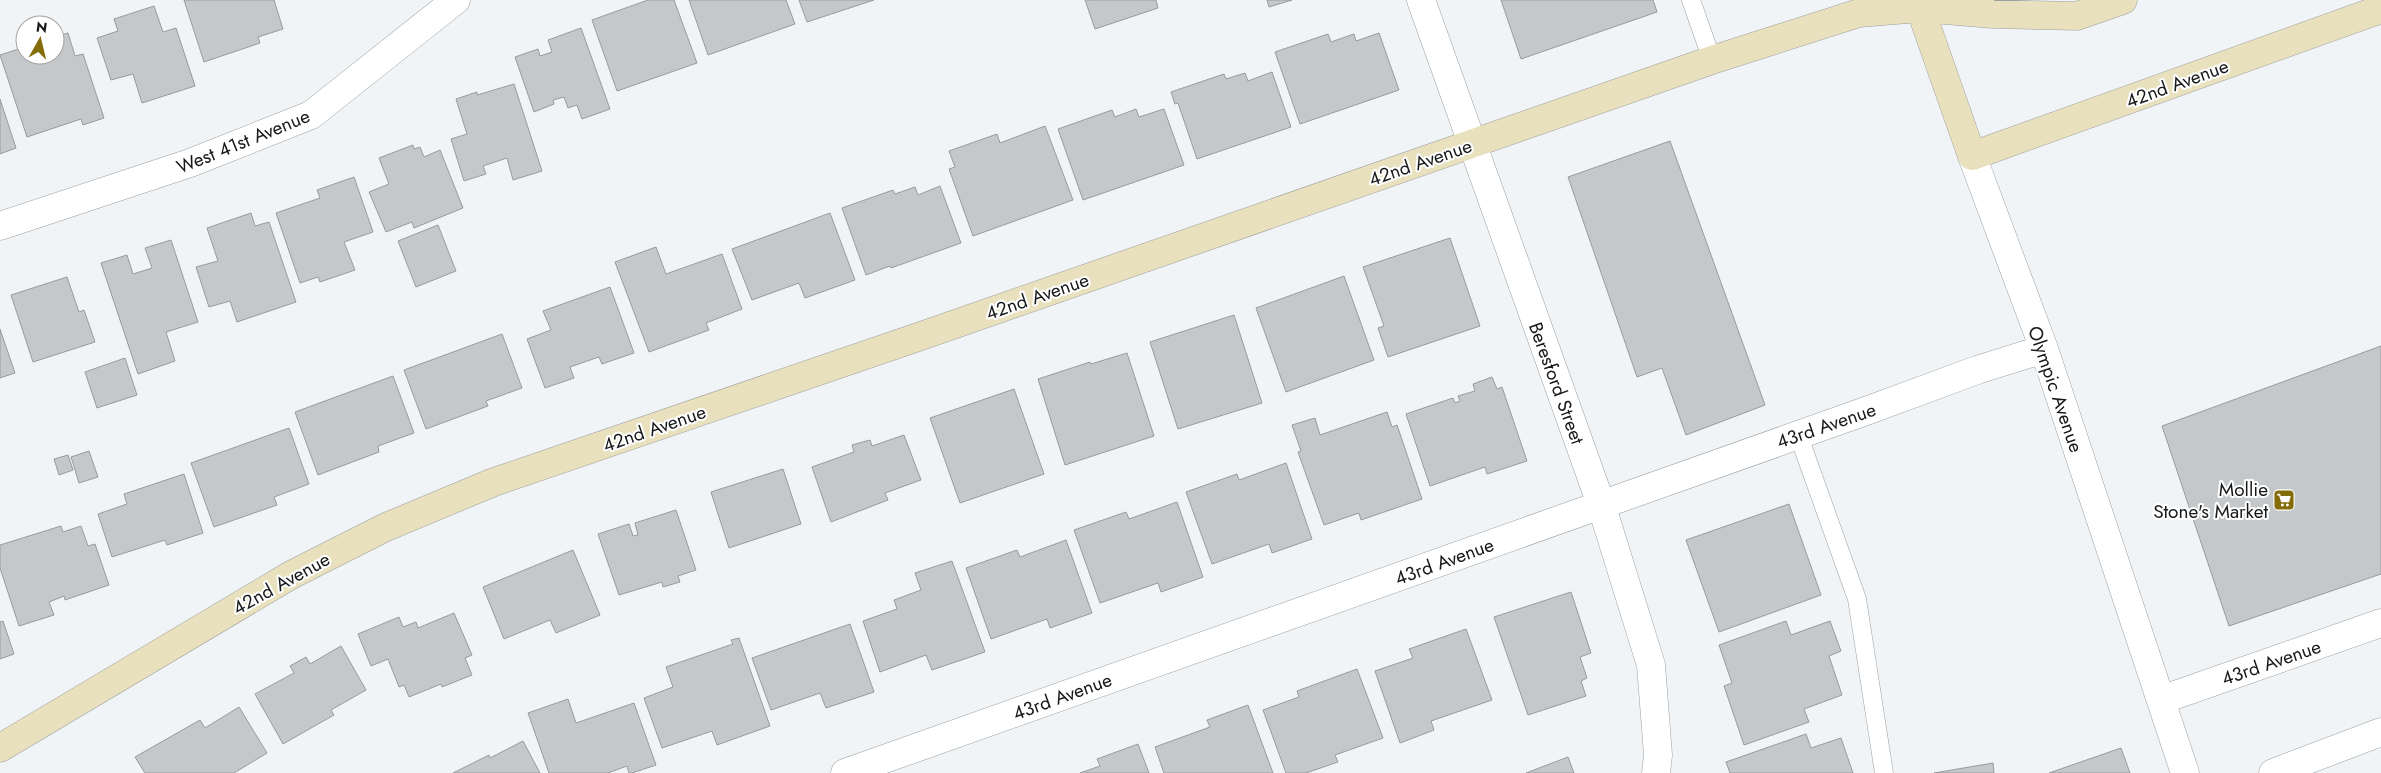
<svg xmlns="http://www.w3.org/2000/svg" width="2381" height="773" viewBox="0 0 2381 773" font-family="Jost,sans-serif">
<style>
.building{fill:#c5c8ca;stroke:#989b9c}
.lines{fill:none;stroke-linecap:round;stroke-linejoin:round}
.lane-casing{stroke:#9c9fa1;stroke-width:19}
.street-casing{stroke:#9c9fa1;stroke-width:29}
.secondary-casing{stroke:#9c9fa1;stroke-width:29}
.lane{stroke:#fff;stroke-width:18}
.street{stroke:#fff;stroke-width:28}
.secondary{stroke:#e9e0bd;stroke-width:28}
.labels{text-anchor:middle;stroke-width:4;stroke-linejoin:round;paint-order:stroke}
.street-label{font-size:19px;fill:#171819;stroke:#fff}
.poi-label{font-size:19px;fill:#171819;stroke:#fff;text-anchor:end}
</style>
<rect width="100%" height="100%" fill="#f1f4f6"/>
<g class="building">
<polygon points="184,0 274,0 283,29 258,37 260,43 204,62"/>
<polygon points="648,0 674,0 697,63 617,91 592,20"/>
<polygon points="689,0 786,0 795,24 708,55"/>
<polygon points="799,0 874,0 807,22"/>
<polygon points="1085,0 1156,0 1158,8 1095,29"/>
<polygon points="1267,0 1292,0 1269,7"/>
<polygon points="1501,0 1653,0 1657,12 1521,59"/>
<polygon points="154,6 163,32 176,28 195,86 142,103 133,74 111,80 97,38 118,31 114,19"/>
<polygon points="581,28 610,109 582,119 577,105 568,108 564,97 553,100 554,104 534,112 515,57 538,49 540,56 552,52 548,40"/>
<polygon points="68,33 75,56 83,54 104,118 83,125 81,119 27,137 0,55 25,47 25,55 55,55 55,37"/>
<polygon points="1379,33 1399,90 1300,124 1275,52 1328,34 1331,42 1354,34 1356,41"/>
<polygon points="1272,72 1291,127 1197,159 1178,103 1175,104 1171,92 1224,74 1226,79 1245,73 1248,81"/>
<polygon points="514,84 542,171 513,180 507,158 483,166 486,174 464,181 451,139 467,134 456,99 477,92 477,95"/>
<polygon points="0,99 16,148 0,154"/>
<polygon points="1136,109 1139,117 1164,109 1184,165 1083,200 1058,129 1112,110 1115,117"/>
<polygon points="1045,126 1073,200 973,236 949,169 955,167 949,151 997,134 1000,143"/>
<polygon points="1670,141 1765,405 1686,435 1662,368 1637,377 1568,177"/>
<polygon points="413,145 414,149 420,147 424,157 440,150 463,208 414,228 412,222 386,232 369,192 389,184 379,158"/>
<polygon points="354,177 373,232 344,242 355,270 320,282 318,277 300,283 276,213 320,198 317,190"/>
<polygon points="940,186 961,243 891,268 890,266 866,275 842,208 893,190 895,194 915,187 918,195"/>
<polygon points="251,213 255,226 269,222 296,302 237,322 230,301 209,307 196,267 218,261 207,228"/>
<polygon points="830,213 855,280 805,298 799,283 752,300 732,249"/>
<polygon points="438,225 456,271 416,287 398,241"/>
<polygon points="1450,238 1480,326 1388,357 1378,328 1384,326 1363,267"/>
<polygon points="171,240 198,322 166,332 175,361 138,374 101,263 127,255 133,274 152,268 145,248"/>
<polygon points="656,247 666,274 722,254 742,309 706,323 709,330 649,352 615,262"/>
<polygon points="1344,276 1374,360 1286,392 1256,308"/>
<polygon points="67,277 79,312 84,310 95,342 33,362 11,295"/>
<polygon points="610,287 634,353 602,364 599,357 570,367 574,378 545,388 527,339 551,330 543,311"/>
<polygon points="1234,315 1262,403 1178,429 1150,342"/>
<polygon points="0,329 15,373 0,378"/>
<polygon points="502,334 522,388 486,401 488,406 426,429 404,370"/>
<polygon points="2381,346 2381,574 2229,626 2162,426"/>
<polygon points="1127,353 1154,436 1065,465 1038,379 1090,362 1091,364"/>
<polygon points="125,358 137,395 97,408 85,372"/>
<polygon points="393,376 414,433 378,446 379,452 318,475 295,412"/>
<polygon points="1492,377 1497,389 1502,387 1527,461 1487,474 1485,467 1430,486 1406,414 1453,398 1455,403 1460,401 1458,396 1475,391 1473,384"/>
<polygon points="1014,389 1044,474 960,503 930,418"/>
<polygon points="1387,412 1392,427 1397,425 1422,499 1361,520 1359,513 1324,525 1298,452 1301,451 1292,425 1315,418 1320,435"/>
<polygon points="289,428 309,484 274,497 277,505 214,527 191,463"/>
<polygon points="904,435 921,480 885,493 888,500 831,522 812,467 854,452 852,445 870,440 872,446"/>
<polygon points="89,451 98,477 79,483 71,457"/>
<polygon points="68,455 73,470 59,475 54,459"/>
<polygon points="1286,463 1312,539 1272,553 1269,544 1212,564 1186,492 1237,474 1239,480"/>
<polygon points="783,469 801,524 729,548 711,492"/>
<polygon points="184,474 203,533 167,545 165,540 112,557 98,514 127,504 124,494"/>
<polygon points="1177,502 1203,577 1161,592 1158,583 1100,603 1074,530 1126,512 1129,519"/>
<polygon points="1789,504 1821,595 1719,632 1686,540"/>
<polygon points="676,510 696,570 678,576 680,582 663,587 662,582 619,595 598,534 629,524 633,536 638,535 635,523"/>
<polygon points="61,526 63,532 81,526 88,546 95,544 109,585 65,600 64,596 49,602 54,615 19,626 0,568 0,545"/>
<polygon points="1066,540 1092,613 1050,628 1047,619 991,639 966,568 1017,550 1020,557"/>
<polygon points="573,550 600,615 556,633 550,620 504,639 483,587"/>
<polygon points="952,561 985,652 932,670 926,655 880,672 863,621 897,609 894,600 921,590 915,573"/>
<polygon points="1571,592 1591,653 1580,657 1587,678 1581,681 1586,696 1528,715 1494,617"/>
<polygon points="454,613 472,655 465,658 472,675 442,687 441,684 409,697 404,685 399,687 388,659 371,666 358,634 399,617 403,627 416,622 418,628"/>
<polygon points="3,621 14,654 0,659 0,622"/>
<polygon points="1786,621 1791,635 1830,621 1841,651 1829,656 1842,695 1804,709 1809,722 1744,745 1724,686 1732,683 1719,645"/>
<polygon points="850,624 874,692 826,708 820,693 771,710 752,658"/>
<polygon points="1466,629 1492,700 1431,721 1434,730 1400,743 1375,671 1413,658 1409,649"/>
<polygon points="739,638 770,726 717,745 712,731 662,748 644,698 673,687 666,667 733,644 731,640"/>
<polygon points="341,646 366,690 331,710 334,715 283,744 255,694 294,673 290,666 306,657 310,664"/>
<polygon points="1357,669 1383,738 1335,755 1338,762 1306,773 1286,773 1263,710 1299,697 1297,691"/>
<polygon points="568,699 576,723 634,703 656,765 632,773 629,773 627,766 608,773 549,773 528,713"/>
<polygon points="1248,705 1273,773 1164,773 1155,747 1210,727 1207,720"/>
<polygon points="239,707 267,753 234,773 145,773 135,757 200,720 205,728"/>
<polygon points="1806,734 1811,748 1841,738 1853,773 1730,773 1726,762"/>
<polygon points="523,741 540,773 453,773 489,755 490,758"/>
<polygon points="1138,744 1149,773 1080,773 1100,766 1097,759"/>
<polygon points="2121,748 2130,773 2049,773"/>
<polygon points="1568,757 1574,773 1526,773"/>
<polygon points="1993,763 1994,773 1934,773"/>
</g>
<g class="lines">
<g class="lane-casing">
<g id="lane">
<polyline points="1691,0 1712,60"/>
<polyline points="1798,434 1857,599 1884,773"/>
</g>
</g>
<g class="street-casing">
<g id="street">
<polyline points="1421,0 1601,504 1651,665 1658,755 1656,773"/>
<polyline points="1972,156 2044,349 2185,773"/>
<polyline points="0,226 190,163 311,115 456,0"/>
<polyline points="2161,700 2381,623"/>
<polyline points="845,773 1866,411 1977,370 2044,349"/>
<polyline points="2273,773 2381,732"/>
</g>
</g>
<g class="secondary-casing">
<g id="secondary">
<polyline points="1920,8 1972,156 2381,9"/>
<polyline points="0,748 291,575 386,527 494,482 921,336 1712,60 1859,13 1920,8 1993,14 2077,16 2123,0"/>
</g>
</g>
<use href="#lane" class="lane"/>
<use href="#street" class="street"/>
<use href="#secondary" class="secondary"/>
</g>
<defs>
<g id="supermarket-square" transform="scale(1.125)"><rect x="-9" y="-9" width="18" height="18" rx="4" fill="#846d09" stroke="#fff"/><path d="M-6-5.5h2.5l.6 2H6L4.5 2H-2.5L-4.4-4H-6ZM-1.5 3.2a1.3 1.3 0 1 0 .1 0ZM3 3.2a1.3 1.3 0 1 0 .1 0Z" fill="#fff"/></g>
</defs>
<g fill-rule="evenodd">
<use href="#supermarket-square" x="2284" y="500"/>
</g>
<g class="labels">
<g class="street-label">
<text transform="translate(2177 83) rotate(-20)" y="7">42nd Avenue</text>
<text transform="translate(243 141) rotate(-22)" y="7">West 41st Avenue</text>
<text transform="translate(1420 162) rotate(-19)" y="7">42nd Avenue</text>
<text transform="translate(1037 296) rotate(-19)" y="7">42nd Avenue</text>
<text transform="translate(1557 383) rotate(70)" y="7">Beresford Street</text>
<text transform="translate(2056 389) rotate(71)" y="7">Olympic Avenue</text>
<text transform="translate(1826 425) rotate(-19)" y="7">43rd Avenue</text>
<text transform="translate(654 428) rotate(-19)" y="7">42nd Avenue</text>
<text transform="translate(1444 561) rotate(-20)" y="7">43rd Avenue</text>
<text transform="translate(281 583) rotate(-29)" y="7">42nd Avenue</text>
<text transform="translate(2271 662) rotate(-19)" y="7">43rd Avenue</text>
<text transform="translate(1062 696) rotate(-20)" y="7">43rd Avenue</text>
</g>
<g class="poi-label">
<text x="2268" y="496">Mollie<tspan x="2268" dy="22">Stone's Market</tspan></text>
</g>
</g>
<g transform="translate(40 40) rotate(8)"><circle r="24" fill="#ffffff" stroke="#a2a3a3"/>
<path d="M0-4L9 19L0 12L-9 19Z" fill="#846d09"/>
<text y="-8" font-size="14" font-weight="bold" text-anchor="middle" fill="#171819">N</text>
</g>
</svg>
